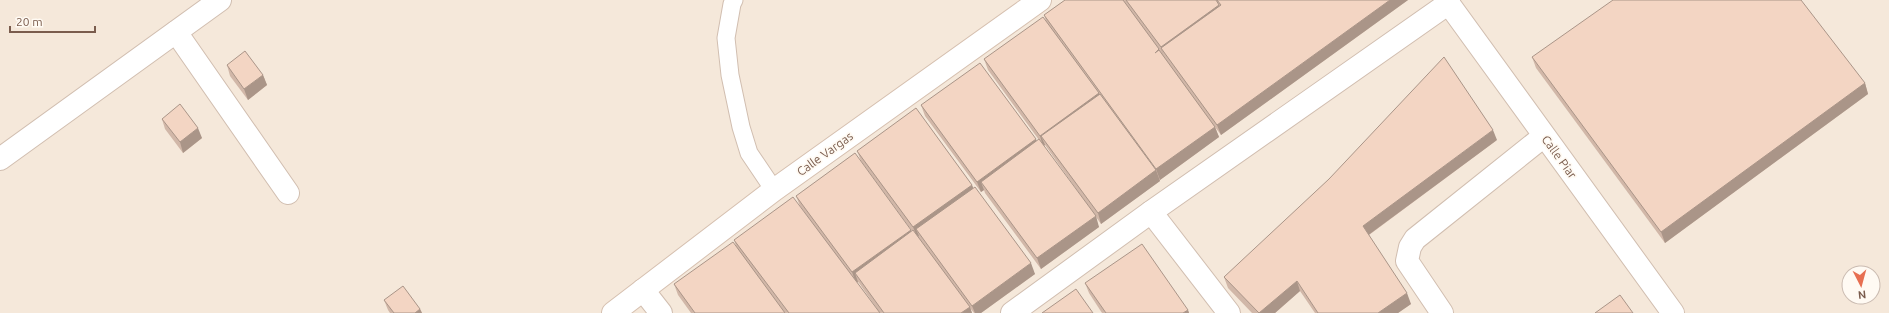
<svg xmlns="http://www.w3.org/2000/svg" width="1889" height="313" viewBox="0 0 1889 313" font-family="Ubuntu,sans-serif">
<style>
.residential{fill:#f5e8da;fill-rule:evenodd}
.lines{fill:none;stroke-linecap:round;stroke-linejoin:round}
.lane-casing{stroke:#d1beb0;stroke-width:19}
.street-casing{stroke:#d1beb0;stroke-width:24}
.secondary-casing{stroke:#d6c0b0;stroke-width:24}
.lane{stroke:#fff;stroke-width:17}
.street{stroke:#fff;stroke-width:22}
.secondary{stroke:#fff;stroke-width:22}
.wall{fill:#d1b7a8}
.shaded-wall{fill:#aa9588}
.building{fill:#f3d5c3;stroke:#aa9588}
.labels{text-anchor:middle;stroke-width:3.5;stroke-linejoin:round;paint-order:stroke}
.street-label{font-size:12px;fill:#7a5c4d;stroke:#fffaf3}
</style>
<rect width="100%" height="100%" fill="#fdf6ec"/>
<path class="residential" d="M0,0H1889V313H0ZM1849,273H1873V297H1849Z"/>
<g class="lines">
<g class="lane-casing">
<polyline id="lane" points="734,0 732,4 726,38 730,75 741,127 749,153 774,190"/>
</g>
<g class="street-casing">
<g id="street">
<polyline points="1446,0 1673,313"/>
<polyline points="176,32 288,193"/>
<polyline points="0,159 220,0"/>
<polyline points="1151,212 1229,313"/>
<polyline points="643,290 661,313"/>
<polyline points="1012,313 1151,212 1449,3"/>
<polyline points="1442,313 1407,261 1410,247 1415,239 1544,136"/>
</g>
</g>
<g class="secondary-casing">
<polyline id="secondary" points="613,313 774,190 1040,0"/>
</g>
<use href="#lane" class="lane"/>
<use href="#street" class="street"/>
<use href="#secondary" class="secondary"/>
</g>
<g class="wall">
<polygon points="1065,0 1408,0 1221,135 1215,127 1219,137 1160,180 1159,177 1160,181 1101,224 1045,145 1044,146 1099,227 1041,269 985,193 984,190 981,192 925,116 921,105 1036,142 1039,140 988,70 984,59 1047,24 1044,15"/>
<polygon points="1532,57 1865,83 1868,94 1665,243 1536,68"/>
<polygon points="227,65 263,75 267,85 248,100 230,76"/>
<polygon points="162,119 202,138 183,153 165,129"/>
<polygon points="1497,140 1369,235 1411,304 1398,313 1315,313 1300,291 1275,313 1252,313 1228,288 1224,277"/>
<polygon points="857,151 972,185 973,188 1035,274 981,313 974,313 970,308 972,313 880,313 859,283 858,282 857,282 880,313 785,313 769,291 785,313 691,313 678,295 674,284 737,249 734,240 823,238 800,206 796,196 912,231 861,161"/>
<polygon points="1085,283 1188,310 1189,313 1102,313 1089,293"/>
<polygon points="384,300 420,309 422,313 390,313 388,310"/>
</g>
<g class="shaded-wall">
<polygon points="1390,0 1408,0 1221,135 1217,125"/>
<polygon points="1219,5 1223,15 1161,48 1164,58 1161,47"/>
<polygon points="263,75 267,85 248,100 244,89"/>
<polygon points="1865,83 1868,94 1665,243 1661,232"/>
<polygon points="1099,93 1102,104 1041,136 1045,145 1043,146 1040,136"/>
<polygon points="1215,127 1219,137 1160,180 1156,169"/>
<polygon points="198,128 202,138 183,153 180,142"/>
<polygon points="1493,130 1497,140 1367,236 1363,226"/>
<polygon points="1036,139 1040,150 981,182 984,190 981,192 977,182"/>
<polygon points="1156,170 1160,181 1101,224 1098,213"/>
<polygon points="972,185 976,195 916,229 919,236 917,237 913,227"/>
<polygon points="1096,216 1099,227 1041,269 1037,258"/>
<polygon points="911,230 915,241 855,273 858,282 856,283 852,272"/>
<polygon points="1031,263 1035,274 981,313 975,313 972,306"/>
<polygon points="1297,281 1300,291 1275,313 1259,313"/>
<polygon points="1407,293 1411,304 1398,313 1378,313"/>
<polygon points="970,307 972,313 961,313"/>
<polygon points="420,309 422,313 415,313"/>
<polygon points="1188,310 1189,313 1183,313"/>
</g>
<g class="building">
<polygon points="1065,0 1123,0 1159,49 1155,53 1159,50 1215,127 1156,169 1044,15"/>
<polygon points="1126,0 1216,0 1219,5 1161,47"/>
<polygon points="1217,0 1390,0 1217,125 1161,48 1221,5"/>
<polygon points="1613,0 1801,0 1865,83 1661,232 1532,57"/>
<polygon points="1043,17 1099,93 1040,136 984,59"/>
<polygon points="245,51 263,75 244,89 227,65"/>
<polygon points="1444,57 1493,130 1363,226 1407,293 1378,313 1318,313 1297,281 1259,313 1224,277 1329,179"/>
<polygon points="980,63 1036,139 977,182 921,105"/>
<polygon points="1100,94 1156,170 1098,213 1041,136"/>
<polygon points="180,104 198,128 180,142 162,119"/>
<polygon points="916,108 972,185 913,227 857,151"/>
<polygon points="1039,139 1096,216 1037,258 981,182"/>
<polygon points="855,153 911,230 852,272 796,196"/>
<polygon points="975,187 1031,263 972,306 916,229"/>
<polygon points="793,197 880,313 789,313 734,240"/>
<polygon points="913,230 970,307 961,313 884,313 855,273"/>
<polygon points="733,242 785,313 695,313 674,284"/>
<polygon points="1142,244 1188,310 1183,313 1106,313 1085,283"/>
<polygon points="403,286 420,309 415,313 394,313 384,300"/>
<polygon points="1076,289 1093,313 1042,313"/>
<polygon points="1620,295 1633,313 1595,313"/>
</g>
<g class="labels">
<g class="street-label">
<text transform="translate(825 154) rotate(-36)" y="4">Calle Vargas</text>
<text transform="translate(1559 157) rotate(54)" y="4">Calle Piar</text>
</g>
</g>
<g transform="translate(1861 285) rotate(174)"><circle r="19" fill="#fffaf3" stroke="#cabbb1"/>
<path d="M0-3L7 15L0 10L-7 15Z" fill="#e76f51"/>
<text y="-6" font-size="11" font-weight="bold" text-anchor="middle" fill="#7a5c4d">N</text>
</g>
<path d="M10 26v6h85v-6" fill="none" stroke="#7a5c4d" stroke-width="2"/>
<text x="16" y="26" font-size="12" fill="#7a5c4d" stroke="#fffaf3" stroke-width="3" paint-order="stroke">20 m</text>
</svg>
